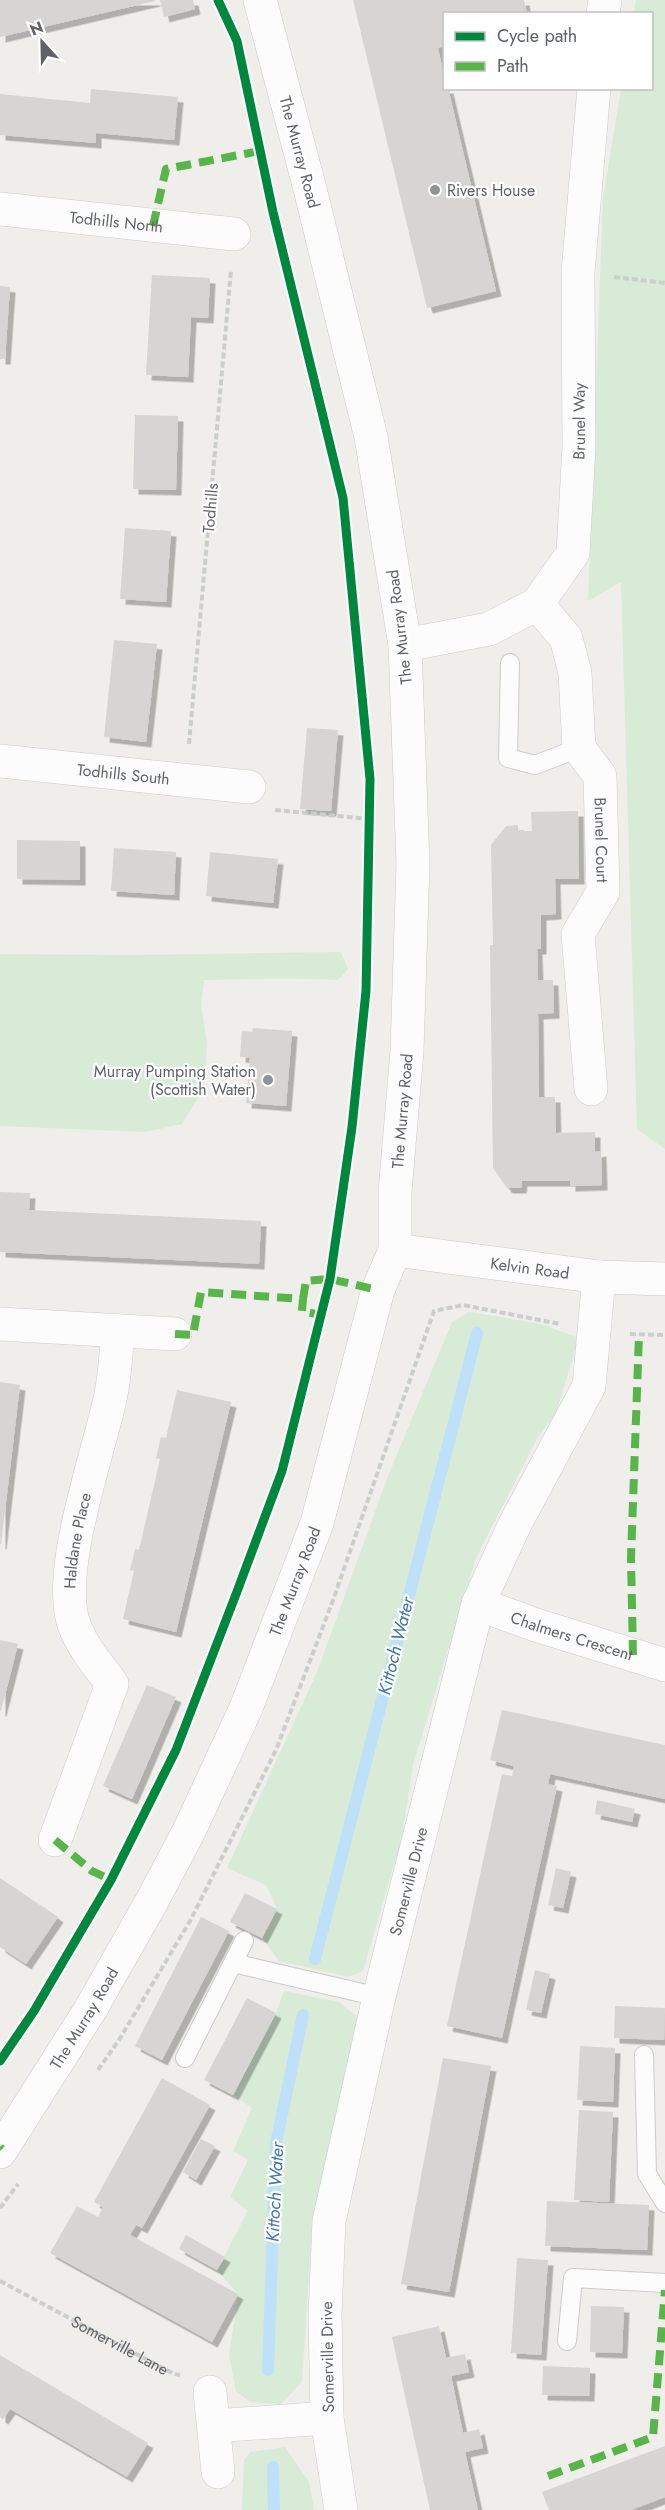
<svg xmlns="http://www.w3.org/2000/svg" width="665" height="2510" viewBox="0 0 665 2510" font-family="Jost,sans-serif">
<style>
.green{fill:#d8ebd6}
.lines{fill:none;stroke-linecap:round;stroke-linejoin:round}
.stream{stroke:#bfe0f9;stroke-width:12}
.building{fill:#d6d5d3;filter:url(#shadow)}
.lane-casing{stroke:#cbcccc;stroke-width:20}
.street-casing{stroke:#cbcccc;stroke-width:34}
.secondary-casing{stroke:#cacacb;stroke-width:34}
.path{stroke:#cacfcc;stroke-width:4;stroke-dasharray:6 3;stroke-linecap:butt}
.lane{stroke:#fdfcfc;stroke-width:18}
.street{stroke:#fdfcfc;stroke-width:33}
.secondary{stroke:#fdfcfc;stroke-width:33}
.quiet{stroke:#58b549;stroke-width:8;stroke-dasharray:15 8;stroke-linecap:butt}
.cycleway-casing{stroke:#fff;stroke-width:13}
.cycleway{stroke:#00873e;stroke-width:9}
.poi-dot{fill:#919496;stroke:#fff;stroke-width:2}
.labels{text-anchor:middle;stroke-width:4.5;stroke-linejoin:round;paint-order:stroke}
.street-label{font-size:16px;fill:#5f6368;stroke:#fff}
.poi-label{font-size:16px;fill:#5f6368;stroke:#fff;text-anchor:start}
.water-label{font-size:18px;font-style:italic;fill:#4174aa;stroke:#fff}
</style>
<defs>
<filter id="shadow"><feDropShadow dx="5.5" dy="5.5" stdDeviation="0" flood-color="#0004"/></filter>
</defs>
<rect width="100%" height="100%" fill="#efeeea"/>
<g class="green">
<polygon points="636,0 665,0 665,1149 637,1129 621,582 588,601 603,198 621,89 652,88 652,14 634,13"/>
<path d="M341,952L348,969L338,980C293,978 249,979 204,980L201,1004L207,1044L204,1088L182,1124L145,1132L0,1126V954L129,955Z"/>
<polygon points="469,1312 541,1324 579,1338 556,1413 538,1437 476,1558 413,1765 402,1838 363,1971 349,1977 279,1961 262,1938 277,1909 266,1885 227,1868 317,1672 388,1476 452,1322"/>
<polygon points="284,1991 339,2002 361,2020 312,2228 302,2382 281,2404 250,2402 236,2391 229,2356 238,2294 217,2270 248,2211 230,2197 248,2160 233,2151 252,2108 233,2095 276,2013"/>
<polygon points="285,2447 309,2482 314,2510 242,2510 244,2460 250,2452"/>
</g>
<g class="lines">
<g class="stream">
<polyline points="315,1959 477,1333"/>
<polyline points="268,2370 276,2143 303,2015"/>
<polyline points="273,2467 274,2510"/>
</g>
</g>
<g class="building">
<polygon points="0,0 155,0 155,1 0,37"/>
<polygon points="160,0 193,0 195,9 164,17"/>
<polygon points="353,0 524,0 527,14 444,14 444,46 438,48 444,76 444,88 448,88 496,291 427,308"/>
<polygon points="91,89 178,97 174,140 96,133 96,143 0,135 0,94 90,103"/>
<polygon points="152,275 210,278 208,318 191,317 188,377 146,375"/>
<polygon points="0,286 10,287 5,359 0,359"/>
<polygon points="135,415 178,416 176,490 133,489"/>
<polygon points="125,528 171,531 166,602 120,599"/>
<polygon points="114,640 157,644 146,742 104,737"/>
<polygon points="307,728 338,730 331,811 300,809"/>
<polygon points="578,811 579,879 555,879 556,914 541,915 541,949 537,949 538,980 553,980 554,1013 538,1014 539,1097 555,1097 556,1133 595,1132 595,1152 601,1151 602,1185 570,1186 570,1181 522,1181 521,1188 507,1188 493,1168 490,945 493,945 491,845 506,826 518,825 518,831 532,831 531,812"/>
<polygon points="17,840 80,841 80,880 17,879"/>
<polygon points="114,848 176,852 174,895 111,891"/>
<polygon points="210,852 278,859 273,903 206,896"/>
<polygon points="253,1028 292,1031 286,1106 246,1103 250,1058 240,1057 242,1031 252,1032"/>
<polygon points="0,1192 30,1193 29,1210 261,1221 259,1264 0,1252"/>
<polygon points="0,1382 20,1385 1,1544 0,1544"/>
<polygon points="177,1390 231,1402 176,1632 123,1619 134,1571 130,1570 135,1549 139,1550 160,1459 156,1458 161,1437 166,1438"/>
<polygon points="0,1640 18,1644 1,1711 0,1711"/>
<polygon points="147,1685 176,1697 132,1799 103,1786"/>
<polygon points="502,1710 665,1745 665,1799 550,1774 548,1784 557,1786 502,2038 447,2026 502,1774 512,1776 514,1766 490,1760"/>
<polygon points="597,1800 635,1809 632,1822 595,1814"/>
<polygon points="556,1868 571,1872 563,1908 548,1905"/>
<polygon points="0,1878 58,1917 26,1964 0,1947"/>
<polygon points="245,1893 277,1909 262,1938 230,1922"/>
<polygon points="201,1917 229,1931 162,2060 135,2046"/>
<polygon points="535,1970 550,1974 541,2013 526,2010"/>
<polygon points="247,1998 276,2013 233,2095 204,2080"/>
<polygon points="615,2006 665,2008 664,2040 614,2038"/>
<polygon points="580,2046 615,2048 613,2102 577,2100"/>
<polygon points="443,2058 491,2066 449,2292 401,2284"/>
<polygon points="162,2078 210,2105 142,2228 136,2225 130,2235 238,2294 212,2342 50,2253 77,2206 98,2217 103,2207 94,2202"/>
<polygon points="579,2110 613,2112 609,2202 574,2200"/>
<polygon points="201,2139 215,2146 196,2180 183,2172"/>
<polygon points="547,2201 649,2205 647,2250 545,2246"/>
<polygon points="186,2235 225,2257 217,2270 179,2249"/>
<polygon points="517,2258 548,2260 541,2355 511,2353"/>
<polygon points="591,2306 624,2307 622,2353 590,2352"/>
<polygon points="439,2326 446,2358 465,2354 469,2372 451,2376 463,2433 479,2429 483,2448 465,2452 478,2510 430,2510 392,2337"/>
<polygon points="0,2355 148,2443 127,2477 12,2410 10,2409 3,2419 0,2417"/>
<polygon points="543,2366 590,2368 589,2396 542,2395"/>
<polygon points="665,2446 665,2497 631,2510 549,2510 542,2492"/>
</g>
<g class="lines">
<g class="lane-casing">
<g id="lane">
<polyline points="510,663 508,758 535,765 579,748"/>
<polyline points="233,1963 379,1997"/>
<polyline points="644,2055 647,2174 665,2203"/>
<polyline points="185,2058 244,1941"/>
<polyline points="567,2341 573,2278 665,2283"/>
</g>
</g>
<g class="street-casing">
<g id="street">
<polyline points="603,14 605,0"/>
<path id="s2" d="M0,209L234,234"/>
<path id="s3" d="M537,604L566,638L575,673L579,748L600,776L603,892L578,934L591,1089"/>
<path id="s4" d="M405,645L489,629L537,604L573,553L579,447L578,272L594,88"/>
<path id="s5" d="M0,761L249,787"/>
<polyline points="0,1324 175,1334"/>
<path id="s6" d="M478,1604L536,1625L665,1665"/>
<path id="s7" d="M55,1840L112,1684C99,1666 83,1648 75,1627C54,1576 98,1455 110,1399C115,1377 116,1353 118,1331"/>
<polyline points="210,2392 218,2472"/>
<polyline points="214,2426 327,2418"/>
<path id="s8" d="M341,2510L327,2418L325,2315L329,2221L379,1997L478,1604L515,1524L589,1386L599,1277"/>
</g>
</g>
<g class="secondary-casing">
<g id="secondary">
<path id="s9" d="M395,1250L599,1277L665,1279"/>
<path id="s10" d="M0,2152L90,2010L152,1901L189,1831L246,1708L317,1523L378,1290L395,1250V1192L407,1051L413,864L405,645L371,437L310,189L260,0"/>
</g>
</g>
<g class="path">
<polyline points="614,277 665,283"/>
<polyline points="189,744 231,270"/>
<polyline points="275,810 369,819"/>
<polyline points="630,1334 665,1335"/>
<polyline points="98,2070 119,2040 190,1921 276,1750 332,1603 434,1311 463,1305 560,1324"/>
<polyline points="0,2208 18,2184"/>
<path id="s1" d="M0,2281L174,2374L180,2375"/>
</g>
<use href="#lane" class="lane"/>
<use href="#street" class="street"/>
<use href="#secondary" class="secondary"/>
<g class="quiet">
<polyline points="153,226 166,169 260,151"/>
<polyline points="303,1299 306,1281 330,1279 378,1290"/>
<polyline points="175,1334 193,1335 201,1292 303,1299 302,1311 321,1315"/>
<polyline points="633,1655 631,1558 639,1335"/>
<polyline points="55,1840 92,1871 111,1880"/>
<polyline points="0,2147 2,2149"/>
<polyline points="548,2476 653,2437 665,2290"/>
</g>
<g class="cycleway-casing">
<polyline id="cycleway" points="0,2061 34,2011 111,1880 176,1750 238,1589 282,1471 330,1279 352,1127 366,991 370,779 343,498 273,212 237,41 218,0"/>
</g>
<use href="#cycleway" class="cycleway"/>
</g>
<g class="poi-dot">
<circle cx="435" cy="190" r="6"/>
<circle cx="268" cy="1080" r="6"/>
</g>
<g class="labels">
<g class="street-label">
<text transform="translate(300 152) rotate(75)" y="6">The Murray Road</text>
<text dy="6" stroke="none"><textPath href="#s2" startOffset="117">Todhills North</textPath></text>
<text dy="6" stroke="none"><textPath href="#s4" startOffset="334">Brunel Way</textPath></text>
<text transform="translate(210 508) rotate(-85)" y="6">Todhills</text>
<text transform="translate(399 627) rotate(-97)" y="6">The Murray Road</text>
<text dy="6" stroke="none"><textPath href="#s5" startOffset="124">Todhills South</textPath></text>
<text dy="6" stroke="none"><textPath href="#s3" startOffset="255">Brunel Court</textPath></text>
<text dy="6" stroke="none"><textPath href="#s10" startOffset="1130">The Murray Road</textPath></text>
<text dy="6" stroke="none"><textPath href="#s9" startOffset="136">Kelvin Road</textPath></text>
<text dy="6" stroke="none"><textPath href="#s7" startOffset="322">Haldane Place</textPath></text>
<text dy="6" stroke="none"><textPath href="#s10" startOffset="644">The Murray Road</textPath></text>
<text dy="6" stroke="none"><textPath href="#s6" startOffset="99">Chalmers Crescent</textPath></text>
<text dy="6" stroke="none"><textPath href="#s8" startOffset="639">Somerville Drive</textPath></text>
<text dy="6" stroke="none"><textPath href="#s10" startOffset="158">The Murray Road</textPath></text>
<text dy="6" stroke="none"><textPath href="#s1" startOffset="136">Somerville Lane</textPath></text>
<text transform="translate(327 2357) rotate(-91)" y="6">Somerville Drive</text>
</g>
<g class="poi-label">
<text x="447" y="196">Rivers House</text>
<text x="256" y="1077" text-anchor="end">Murray Pumping Station<tspan x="256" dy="18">(Scottish Water)</tspan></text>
</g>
<g class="water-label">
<text transform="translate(396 1646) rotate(-76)" y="6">Kittoch Water</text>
<text transform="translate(275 2192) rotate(-87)" y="6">Kittoch Water</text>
</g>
</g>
<rect x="443" y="12" width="210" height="78" fill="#ffffff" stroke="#bfc1c3" stroke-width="1.5"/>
<rect x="455" y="32" width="30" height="9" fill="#00873e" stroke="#bfc1c3" stroke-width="1.5"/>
<text x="497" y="42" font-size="18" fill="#5f6368">Cycle path</text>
<rect x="455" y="62" width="30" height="9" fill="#58b549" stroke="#bfc1c3" stroke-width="1.5"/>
<text x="497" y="72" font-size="18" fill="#5f6368">Path</text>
<g transform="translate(42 42) rotate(338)" stroke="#ffffff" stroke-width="4.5" paint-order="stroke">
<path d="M0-4.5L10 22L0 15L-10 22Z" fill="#5f6368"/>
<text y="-9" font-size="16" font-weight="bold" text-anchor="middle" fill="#5f6368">N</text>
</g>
</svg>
